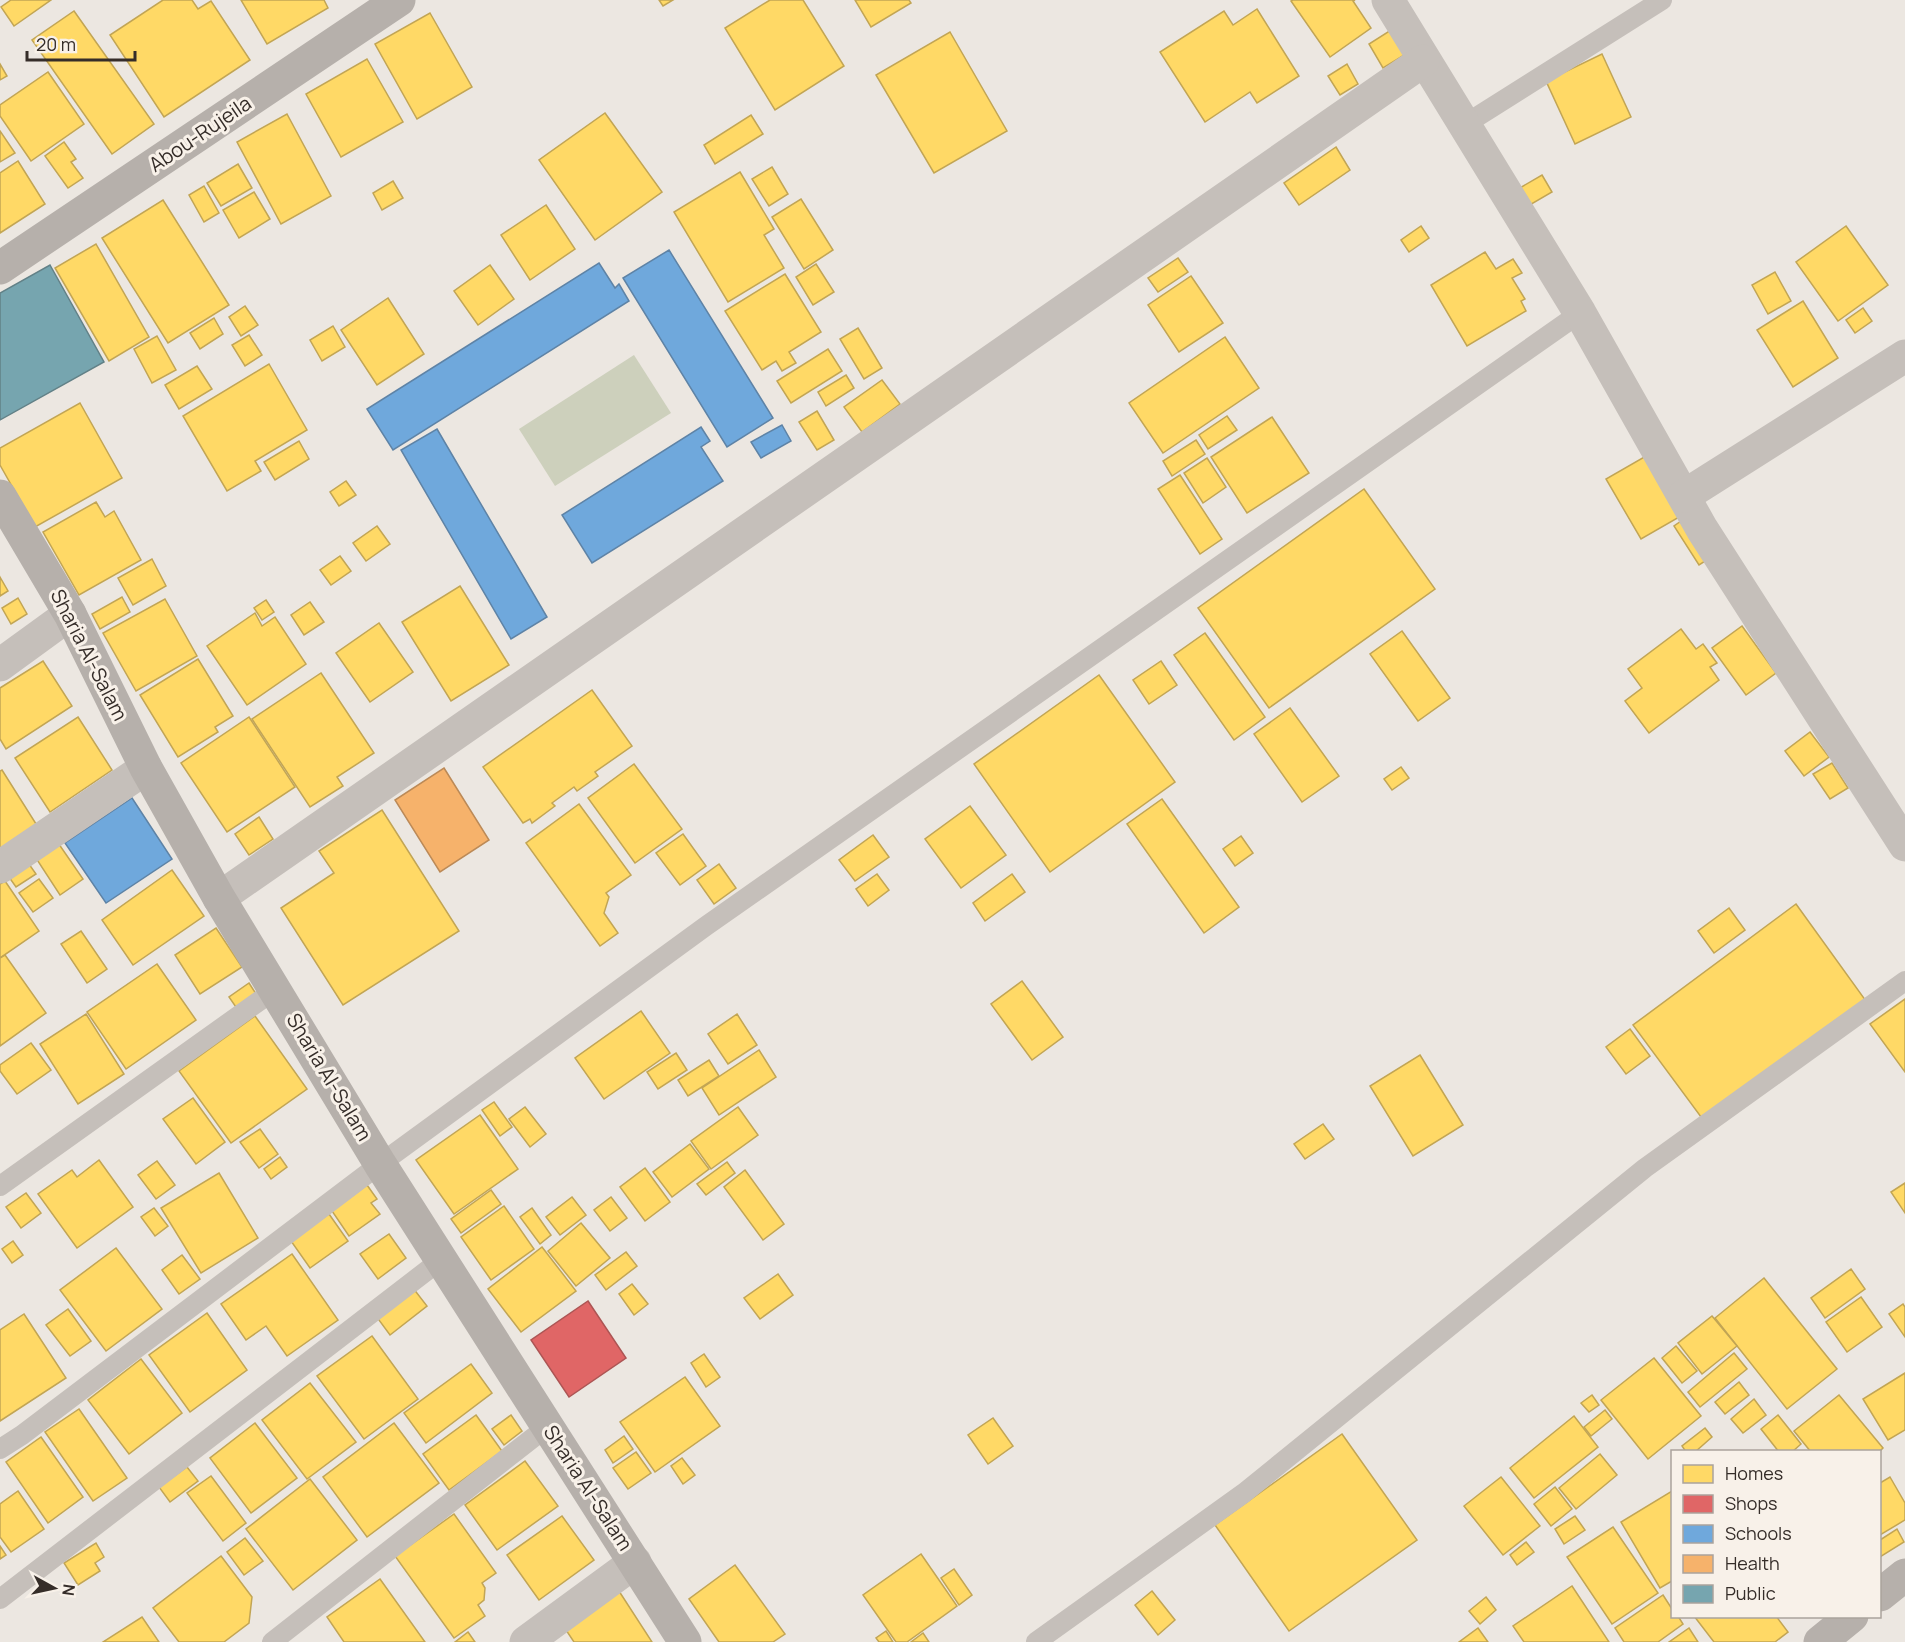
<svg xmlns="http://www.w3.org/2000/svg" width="1905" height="1642" viewBox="0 0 1905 1642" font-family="Manrope,sans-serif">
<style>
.green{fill:#cdd0bc}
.homes{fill:#ffd966;stroke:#c2a554;stroke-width:1.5}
.shops{fill:#e06666;stroke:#ad5554;stroke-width:1.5}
.schools{fill:#6fa8dc;stroke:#5e83a6;stroke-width:1.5}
.health{fill:#f6b26b;stroke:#bc8a57;stroke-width:1.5}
.public{fill:#76a5af;stroke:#628187;stroke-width:1.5}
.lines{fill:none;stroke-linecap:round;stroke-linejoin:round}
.lane{stroke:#c5bfba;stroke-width:20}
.street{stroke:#c5bfba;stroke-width:33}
.secondary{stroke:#b6b0ab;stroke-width:33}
.labels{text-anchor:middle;stroke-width:6;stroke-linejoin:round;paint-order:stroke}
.street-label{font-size:20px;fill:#352d29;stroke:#f8f1e9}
</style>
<rect width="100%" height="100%" fill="#ece7e1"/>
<polygon class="green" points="634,355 671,413 555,486 519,429"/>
<g class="homes">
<polygon points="11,0 51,0 14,26 1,7"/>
<polygon points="163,0 192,0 198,9 211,1 250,60 164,117 110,35"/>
<polygon points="241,0 324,0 328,8 267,44"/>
<polygon points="659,0 673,0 663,6"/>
<polygon points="770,0 803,0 844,66 775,110 725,28"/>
<polygon points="855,0 909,0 911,3 871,27"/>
<polygon points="1293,0 1355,0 1353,1 1371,28 1330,57 1291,1"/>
<polygon points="1257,9 1299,76 1257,103 1250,92 1205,122 1160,52 1224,11 1233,25"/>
<polygon points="74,11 154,124 112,154 32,40"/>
<polygon points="430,13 472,87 417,119 375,44"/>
<polygon points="1391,30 1406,54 1383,68 1369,44"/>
<polygon points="950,32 1007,131 934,173 876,75"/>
<polygon points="1602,54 1631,117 1575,144 1546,81"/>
<polygon points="367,59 403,122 341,157 306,94"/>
<polygon points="0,64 7,76 0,80"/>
<polygon points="1347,64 1358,84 1340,95 1328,76"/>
<polygon points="48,72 84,124 31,161 0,116 0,105"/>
<polygon points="605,113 662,192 595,240 539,160"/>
<polygon points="287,114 331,196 281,224 237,142"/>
<polygon points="751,115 763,134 715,164 704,145"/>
<polygon points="0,131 15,153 0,162"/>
<polygon points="64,142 76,159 71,162 83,178 68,188 45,156"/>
<polygon points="1336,147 1350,170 1299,205 1284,183"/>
<polygon points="18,161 45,204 0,233 0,173"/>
<polygon points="238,164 252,188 221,206 207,183"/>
<polygon points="772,167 788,194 769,206 752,179"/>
<polygon points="740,172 774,229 764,235 784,268 728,302 674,212"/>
<polygon points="1542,175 1552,192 1528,206 1518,189"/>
<polygon points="393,181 403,198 382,210 373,193"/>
<polygon points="204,186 219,213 204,222 189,195"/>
<polygon points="254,192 270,219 239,238 223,210"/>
<polygon points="801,199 833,250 804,269 772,217"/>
<polygon points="163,200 229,305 168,343 102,238"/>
<polygon points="546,205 575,249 530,280 501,235"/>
<polygon points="1421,226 1429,238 1409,252 1401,240"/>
<polygon points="1846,226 1888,285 1838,321 1796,262"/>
<polygon points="96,244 149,337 109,361 55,268"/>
<polygon points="1485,252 1496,269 1513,259 1522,273 1512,278 1525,299 1521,301 1526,311 1467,346 1431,285"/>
<polygon points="1178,258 1188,272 1158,292 1148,278"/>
<polygon points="816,264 834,292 813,305 796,277"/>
<polygon points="490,265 514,299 478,325 454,291"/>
<polygon points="1775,272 1791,301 1768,314 1752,285"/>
<polygon points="785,274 821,332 789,352 796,363 782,371 776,361 762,370 725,311"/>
<polygon points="1191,276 1223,323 1179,352 1148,305"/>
<polygon points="388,298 424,354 377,385 341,330"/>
<polygon points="1803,301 1838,358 1793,387 1757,330"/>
<polygon points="245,306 258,325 241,336 229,317"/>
<polygon points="1863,308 1872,321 1855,333 1846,320"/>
<polygon points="214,318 223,334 200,349 190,333"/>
<polygon points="333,326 345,347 322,361 310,340"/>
<polygon points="858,328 882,368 864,379 840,339"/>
<polygon points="249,335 262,355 245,366 232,345"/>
<polygon points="157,336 176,370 152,383 134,349"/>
<polygon points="1225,337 1259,388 1163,453 1129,403"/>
<polygon points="828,349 842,371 791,403 777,381"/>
<polygon points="269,364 307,430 255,461 261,471 227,491 183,416"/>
<polygon points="197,366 212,389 179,409 165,385"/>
<polygon points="846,375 854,388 826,406 818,392"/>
<polygon points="882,380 900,404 862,432 844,407"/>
<polygon points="80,403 122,478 35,527 0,465 0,448"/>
<polygon points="817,411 834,440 817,450 799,422"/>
<polygon points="1227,416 1237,430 1208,449 1199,435"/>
<polygon points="1272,417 1309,473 1247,513 1211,457"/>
<polygon points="1196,440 1205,454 1172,476 1163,461"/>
<polygon points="299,441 309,459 275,480 264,462"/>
<polygon points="1646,456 1681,516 1641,539 1606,479"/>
<polygon points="1207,458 1226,487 1203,503 1184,473"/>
<polygon points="1180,475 1222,539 1200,554 1158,489"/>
<polygon points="346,481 356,495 339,506 330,492"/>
<polygon points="1364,489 1435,589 1269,708 1198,608"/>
<polygon points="96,502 105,517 114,511 141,560 79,595 43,532"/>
<polygon points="1684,519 1710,558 1699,565 1674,526"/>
<polygon points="377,526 390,544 366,561 353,543"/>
<polygon points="340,556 351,571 331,585 320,570"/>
<polygon points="152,559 166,586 133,605 118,578"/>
<polygon points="0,577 8,591 0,596"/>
<polygon points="460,586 509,665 451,701 402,622"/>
<polygon points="122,597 130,612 100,629 92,614"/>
<polygon points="18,598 27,614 11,624 2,608"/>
<polygon points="165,599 197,656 136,691 103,633"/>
<polygon points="266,600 274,612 262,620 254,608"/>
<polygon points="310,602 324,622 304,635 291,615"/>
<polygon points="255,613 262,626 275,617 306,664 247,705 207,646"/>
<polygon points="379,623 413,672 370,702 336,653"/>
<polygon points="1742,626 1776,673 1746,695 1712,648"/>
<polygon points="1681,629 1696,649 1703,644 1717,663 1710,667 1719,680 1649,733 1625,701 1642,688 1628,669"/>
<polygon points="1402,631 1450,698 1418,721 1370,654"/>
<polygon points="1205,633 1265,717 1234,740 1174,655"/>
<polygon points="198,659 233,716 215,727 218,732 178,757 140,695"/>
<polygon points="43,661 72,706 6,749 0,739 0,688"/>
<polygon points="1161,661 1177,685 1149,704 1133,680"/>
<polygon points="321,673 374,753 337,777 343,786 310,807 252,719"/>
<polygon points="1099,675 1175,782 1050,872 974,764"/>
<polygon points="592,690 632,746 595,772 598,776 577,791 574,787 552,803 555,806 532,823 530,819 523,823 483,767"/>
<polygon points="1290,708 1339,776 1302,802 1254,734"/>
<polygon points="78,717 112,770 50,812 15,758"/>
<polygon points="249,717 295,787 227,832 181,763"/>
<polygon points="1810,732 1829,757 1804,776 1785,751"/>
<polygon points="1832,763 1848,788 1830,799 1813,774"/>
<polygon points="634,764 682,829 635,863 588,798"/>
<polygon points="1401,767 1409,778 1392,790 1384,779"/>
<polygon points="2,770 38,827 0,851 0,771"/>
<polygon points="1162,799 1239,907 1204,933 1127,824"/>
<polygon points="579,804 631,875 606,893 609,897 604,913 618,933 600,946 526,843"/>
<polygon points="970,806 1006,855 961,888 925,839"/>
<polygon points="382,810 459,931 343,1005 281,908 334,873 319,851"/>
<polygon points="259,817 273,839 249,855 235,834"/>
<polygon points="683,834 706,866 680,885 656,853"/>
<polygon points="873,835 889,857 855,881 839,860"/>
<polygon points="1241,836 1253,853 1235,866 1223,849"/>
<polygon points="54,837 83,879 60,895 32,852"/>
<polygon points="24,857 36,874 16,887 4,870"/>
<polygon points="719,864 736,888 714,904 697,880"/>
<polygon points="172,870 204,916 133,965 102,920"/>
<polygon points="877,874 889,890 868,906 856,889"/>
<polygon points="1012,874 1025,892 985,921 973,903"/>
<polygon points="39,879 53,898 33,912 19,893"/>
<polygon points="5,881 39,931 0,958 0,884"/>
<polygon points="1796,904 1866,1001 1704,1121 1633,1025"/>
<polygon points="1729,908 1745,930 1714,953 1698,931"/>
<polygon points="216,928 242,967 200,994 175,955"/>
<polygon points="81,931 107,969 87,983 61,944"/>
<polygon points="5,955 46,1013 0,1046 0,958"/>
<polygon points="157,964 196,1020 126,1069 87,1012"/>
<polygon points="1022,981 1063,1037 1032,1060 991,1004"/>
<polygon points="249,983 258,997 238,1010 229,997"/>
<polygon points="1905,999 1905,1072 1870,1024"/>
<polygon points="641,1011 670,1053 604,1099 575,1058"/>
<polygon points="86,1014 124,1074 78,1104 40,1044"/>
<polygon points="737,1014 757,1045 728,1064 708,1034"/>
<polygon points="255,1016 307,1089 231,1143 179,1071"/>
<polygon points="1630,1029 1650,1056 1626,1074 1606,1047"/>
<polygon points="31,1043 51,1070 17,1094 0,1071 0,1065"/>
<polygon points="759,1050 776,1077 719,1115 702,1088"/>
<polygon points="676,1053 687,1070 658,1089 647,1072"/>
<polygon points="1420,1055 1463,1125 1413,1156 1370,1086"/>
<polygon points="709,1060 719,1076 688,1096 678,1080"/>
<polygon points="193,1098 225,1142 196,1164 163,1119"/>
<polygon points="494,1102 512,1127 500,1136 482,1110"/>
<polygon points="525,1107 546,1134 530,1147 509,1119"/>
<polygon points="738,1107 758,1135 711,1169 691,1141"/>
<polygon points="480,1115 518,1169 454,1214 416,1160"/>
<polygon points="1323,1124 1334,1139 1305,1159 1294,1144"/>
<polygon points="260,1129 278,1154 259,1168 240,1142"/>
<polygon points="690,1144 709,1169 672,1197 653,1172"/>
<polygon points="280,1157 287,1167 271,1179 264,1169"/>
<polygon points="99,1160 133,1207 77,1248 38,1194 72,1170 77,1177"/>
<polygon points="157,1161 175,1185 156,1199 138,1175"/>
<polygon points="727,1162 735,1173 706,1195 697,1184"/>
<polygon points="645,1168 670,1202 645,1221 620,1187"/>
<polygon points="745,1170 784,1224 763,1240 724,1187"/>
<polygon points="219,1173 258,1238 201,1273 161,1208"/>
<polygon points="1905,1183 1905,1213 1891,1192"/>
<polygon points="367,1185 377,1199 371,1203 380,1214 349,1236 332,1211"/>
<polygon points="491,1190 501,1204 461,1233 451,1219"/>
<polygon points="26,1193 41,1213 21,1228 6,1207"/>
<polygon points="572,1197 586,1215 560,1235 546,1217"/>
<polygon points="611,1197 627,1218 610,1231 594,1210"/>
<polygon points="504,1206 534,1249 491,1280 461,1237"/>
<polygon points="154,1208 168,1226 155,1236 141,1217"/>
<polygon points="532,1208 551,1235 540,1244 520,1217"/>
<polygon points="329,1214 348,1241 310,1268 291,1241"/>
<polygon points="581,1223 610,1258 576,1286 548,1251"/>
<polygon points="389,1234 406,1258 378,1279 360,1254"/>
<polygon points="13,1241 23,1255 12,1263 2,1249"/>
<polygon points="542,1247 576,1291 521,1332 488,1289"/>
<polygon points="116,1248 162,1309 106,1351 60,1290"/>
<polygon points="626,1252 637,1266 606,1290 595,1275"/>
<polygon points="292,1254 338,1320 287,1356 266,1326 246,1340 221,1304"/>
<polygon points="182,1255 200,1279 179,1294 162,1270"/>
<polygon points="1851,1269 1865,1289 1825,1318 1811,1298"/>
<polygon points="778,1274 793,1295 760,1319 744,1298"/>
<polygon points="1764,1278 1837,1369 1787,1409 1715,1318"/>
<polygon points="632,1284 648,1304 634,1315 619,1294"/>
<polygon points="413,1288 427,1306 390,1335 376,1316"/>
<polygon points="1861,1297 1882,1327 1847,1352 1826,1322"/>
<polygon points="1903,1304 1905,1307 1905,1337 1889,1314"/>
<polygon points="68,1309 91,1341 70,1356 46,1325"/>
<polygon points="207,1313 247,1370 190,1412 149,1355"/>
<polygon points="24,1314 66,1378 0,1421 0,1330"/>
<polygon points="1712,1316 1737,1346 1702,1374 1678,1343"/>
<polygon points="372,1336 418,1399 364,1439 317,1376"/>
<polygon points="1676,1346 1697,1371 1682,1383 1662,1358"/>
<polygon points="1734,1353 1747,1369 1700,1407 1688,1392"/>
<polygon points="704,1354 720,1377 706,1387 691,1363"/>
<polygon points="1654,1358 1701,1416 1648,1459 1601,1400"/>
<polygon points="141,1359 182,1413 129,1454 88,1400"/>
<polygon points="471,1364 492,1393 426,1443 404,1413"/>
<polygon points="1905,1373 1905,1430 1888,1440 1863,1399"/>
<polygon points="685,1377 720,1426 655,1472 620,1422"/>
<polygon points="1739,1382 1749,1395 1725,1414 1715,1402"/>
<polygon points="310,1383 356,1442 307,1479 262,1420"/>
<polygon points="1592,1395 1599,1405 1589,1412 1581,1403"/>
<polygon points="1839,1395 1883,1448 1879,1452 1811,1452 1794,1431"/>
<polygon points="1754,1399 1766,1415 1743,1433 1731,1419"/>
<polygon points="79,1409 127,1478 93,1501 45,1432"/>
<polygon points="1605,1410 1612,1419 1591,1436 1584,1427"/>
<polygon points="476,1415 502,1451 449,1490 423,1454"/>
<polygon points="511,1415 522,1431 504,1445 492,1429"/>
<polygon points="1778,1415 1801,1444 1792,1452 1779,1452 1761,1429"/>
<polygon points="1574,1416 1598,1447 1534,1498 1510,1468"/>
<polygon points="993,1418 1013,1446 988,1464 968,1435"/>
<polygon points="255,1423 297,1478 251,1513 210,1458"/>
<polygon points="394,1423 439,1483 367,1537 323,1477"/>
<polygon points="1705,1428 1712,1437 1695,1452 1686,1452 1682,1446"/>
<polygon points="1342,1434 1417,1540 1289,1631 1215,1525"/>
<polygon points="624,1436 633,1449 613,1463 605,1450"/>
<polygon points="41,1437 83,1497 48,1523 6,1462"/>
<polygon points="636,1452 651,1473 628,1489 613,1468"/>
<polygon points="1600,1454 1617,1475 1576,1509 1559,1488"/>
<polygon points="682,1458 695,1475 683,1484 671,1466"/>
<polygon points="525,1461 558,1506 497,1550 465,1505"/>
<polygon points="187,1467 198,1481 170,1502 159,1487"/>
<polygon points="211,1476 246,1523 223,1541 187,1493"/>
<polygon points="1501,1477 1540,1526 1503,1555 1464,1506"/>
<polygon points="1890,1477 1905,1503 1905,1520 1880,1535 1880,1483"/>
<polygon points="310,1479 357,1540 293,1590 246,1529"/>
<polygon points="1555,1487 1572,1509 1551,1526 1534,1504"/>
<polygon points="18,1491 44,1529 11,1552 0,1537 0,1504"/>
<polygon points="1672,1491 1672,1581 1660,1588 1621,1522"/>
<polygon points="454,1514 496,1573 482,1583 485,1588 484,1600 478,1605 485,1616 454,1638 395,1556"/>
<polygon points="562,1516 594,1560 539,1600 507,1555"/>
<polygon points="1575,1516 1585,1530 1564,1544 1555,1529"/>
<polygon points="1613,1527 1658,1593 1612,1624 1567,1557"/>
<polygon points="1897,1529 1904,1542 1880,1557 1880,1540"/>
<polygon points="245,1538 263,1561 244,1575 227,1552"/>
<polygon points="1526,1542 1534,1552 1517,1565 1510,1555"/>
<polygon points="96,1543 104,1557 95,1563 100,1571 78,1585 64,1563"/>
<polygon points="0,1546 6,1555 0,1559"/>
<polygon points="921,1554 957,1606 907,1642 896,1642 863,1595"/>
<polygon points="221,1556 252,1597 249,1623 224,1642 179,1642 153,1608"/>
<polygon points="735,1565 785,1634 773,1642 719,1642 689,1599"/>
<polygon points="954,1569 972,1595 959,1605 941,1578"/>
<polygon points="380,1579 425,1642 344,1642 327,1617"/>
<polygon points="1572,1586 1609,1642 1524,1642 1513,1626"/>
<polygon points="617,1588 652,1642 574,1642 562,1624"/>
<polygon points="1152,1591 1175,1620 1158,1635 1135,1605"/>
<polygon points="1663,1595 1672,1609 1672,1616 1678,1616 1683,1624 1658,1642 1624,1642 1615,1628"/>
<polygon points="1486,1597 1496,1610 1480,1624 1469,1611"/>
<polygon points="1694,1616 1776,1616 1788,1632 1775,1642 1714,1642"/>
<polygon points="142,1617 159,1642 103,1642"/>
<polygon points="1478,1628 1488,1642 1459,1642"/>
<polygon points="1689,1628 1698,1642 1669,1642"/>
<polygon points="886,1631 893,1642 879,1642 876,1638"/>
<polygon points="468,1632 475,1642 455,1642"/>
<polygon points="923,1633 929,1642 911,1642"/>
</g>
<polygon class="shops" points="588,1301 626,1358 569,1397 531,1340"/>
<g class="schools">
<polygon points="669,250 773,418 727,447 623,278"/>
<polygon points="599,263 615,288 619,284 629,301 393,450 367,409"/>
<polygon points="782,425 791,441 761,458 751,442"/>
<polygon points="701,427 710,441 701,447 723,481 592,563 562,515"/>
<polygon points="437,429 547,617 511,639 401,450"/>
<polygon points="132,798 172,859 106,903 65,843"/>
</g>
<polygon class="health" points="444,768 489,840 440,872 395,800"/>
<polygon class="public" points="50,265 104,362 0,420 0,293"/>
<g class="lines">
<g class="lane">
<polyline points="1464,125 1662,0"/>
<polyline points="0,1186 276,989"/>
<polyline points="0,1449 22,1435 380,1164 706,926 1580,313"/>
<polyline points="0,1599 442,1259"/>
<polyline points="272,1642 548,1426"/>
<polyline points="1036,1642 1244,1493 1645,1168 1905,981"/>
</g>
<g class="street">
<polyline points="1388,0 1580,313 1702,529 1905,845"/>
<polyline points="1684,496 1905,356"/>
<polyline points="0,665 70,614"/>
<polyline points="0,867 146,768"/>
<polyline points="219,898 1423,61"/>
<polyline points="526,1642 635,1562"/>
</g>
<g class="secondary">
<polyline points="0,268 399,0"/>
<polyline points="0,496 70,614 146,768 219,898 380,1164 685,1642"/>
<polyline points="1880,1595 1905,1575"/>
<polyline points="1820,1642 1852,1616"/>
</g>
</g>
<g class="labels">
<g class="street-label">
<text transform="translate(200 134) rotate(-34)" y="7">Abou-Rujeila</text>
<text transform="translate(89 655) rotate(63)" y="7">Sharia Al-Salam</text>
<text transform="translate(329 1077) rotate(59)" y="7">Sharia Al-Salam</text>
<text transform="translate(588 1488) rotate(57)" y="7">Sharia Al-Salam</text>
</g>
</g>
<rect x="1671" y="1450" width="210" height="168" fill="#f8f1e9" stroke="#aaa39c" stroke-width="1.5"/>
<rect x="1683" y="1465" width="30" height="18" fill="#ffd966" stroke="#aaa39c" stroke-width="1.5"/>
<text x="1725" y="1480" font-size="18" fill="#352d29">Homes</text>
<rect x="1683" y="1495" width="30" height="18" fill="#e06666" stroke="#aaa39c" stroke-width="1.5"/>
<text x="1725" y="1510" font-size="18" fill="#352d29">Shops</text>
<rect x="1683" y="1525" width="30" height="18" fill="#6fa8dc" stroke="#aaa39c" stroke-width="1.5"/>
<text x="1725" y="1540" font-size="18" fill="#352d29">Schools</text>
<rect x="1683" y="1555" width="30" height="18" fill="#f6b26b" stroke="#aaa39c" stroke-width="1.5"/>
<text x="1725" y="1570" font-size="18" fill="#352d29">Health</text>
<rect x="1683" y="1585" width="30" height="18" fill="#76a5af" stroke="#aaa39c" stroke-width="1.5"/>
<text x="1725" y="1600" font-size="18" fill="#352d29">Public</text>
<g transform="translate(54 1588) rotate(98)" stroke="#f8f1e9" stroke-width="4.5" paint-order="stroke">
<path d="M0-4.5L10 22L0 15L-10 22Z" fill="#352d29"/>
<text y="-9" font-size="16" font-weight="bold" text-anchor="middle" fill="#352d29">N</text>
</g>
<path d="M27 51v9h108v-9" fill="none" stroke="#352d29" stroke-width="3"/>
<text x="36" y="51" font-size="18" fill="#352d29" stroke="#f8f1e9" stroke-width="4.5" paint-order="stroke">20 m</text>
</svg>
